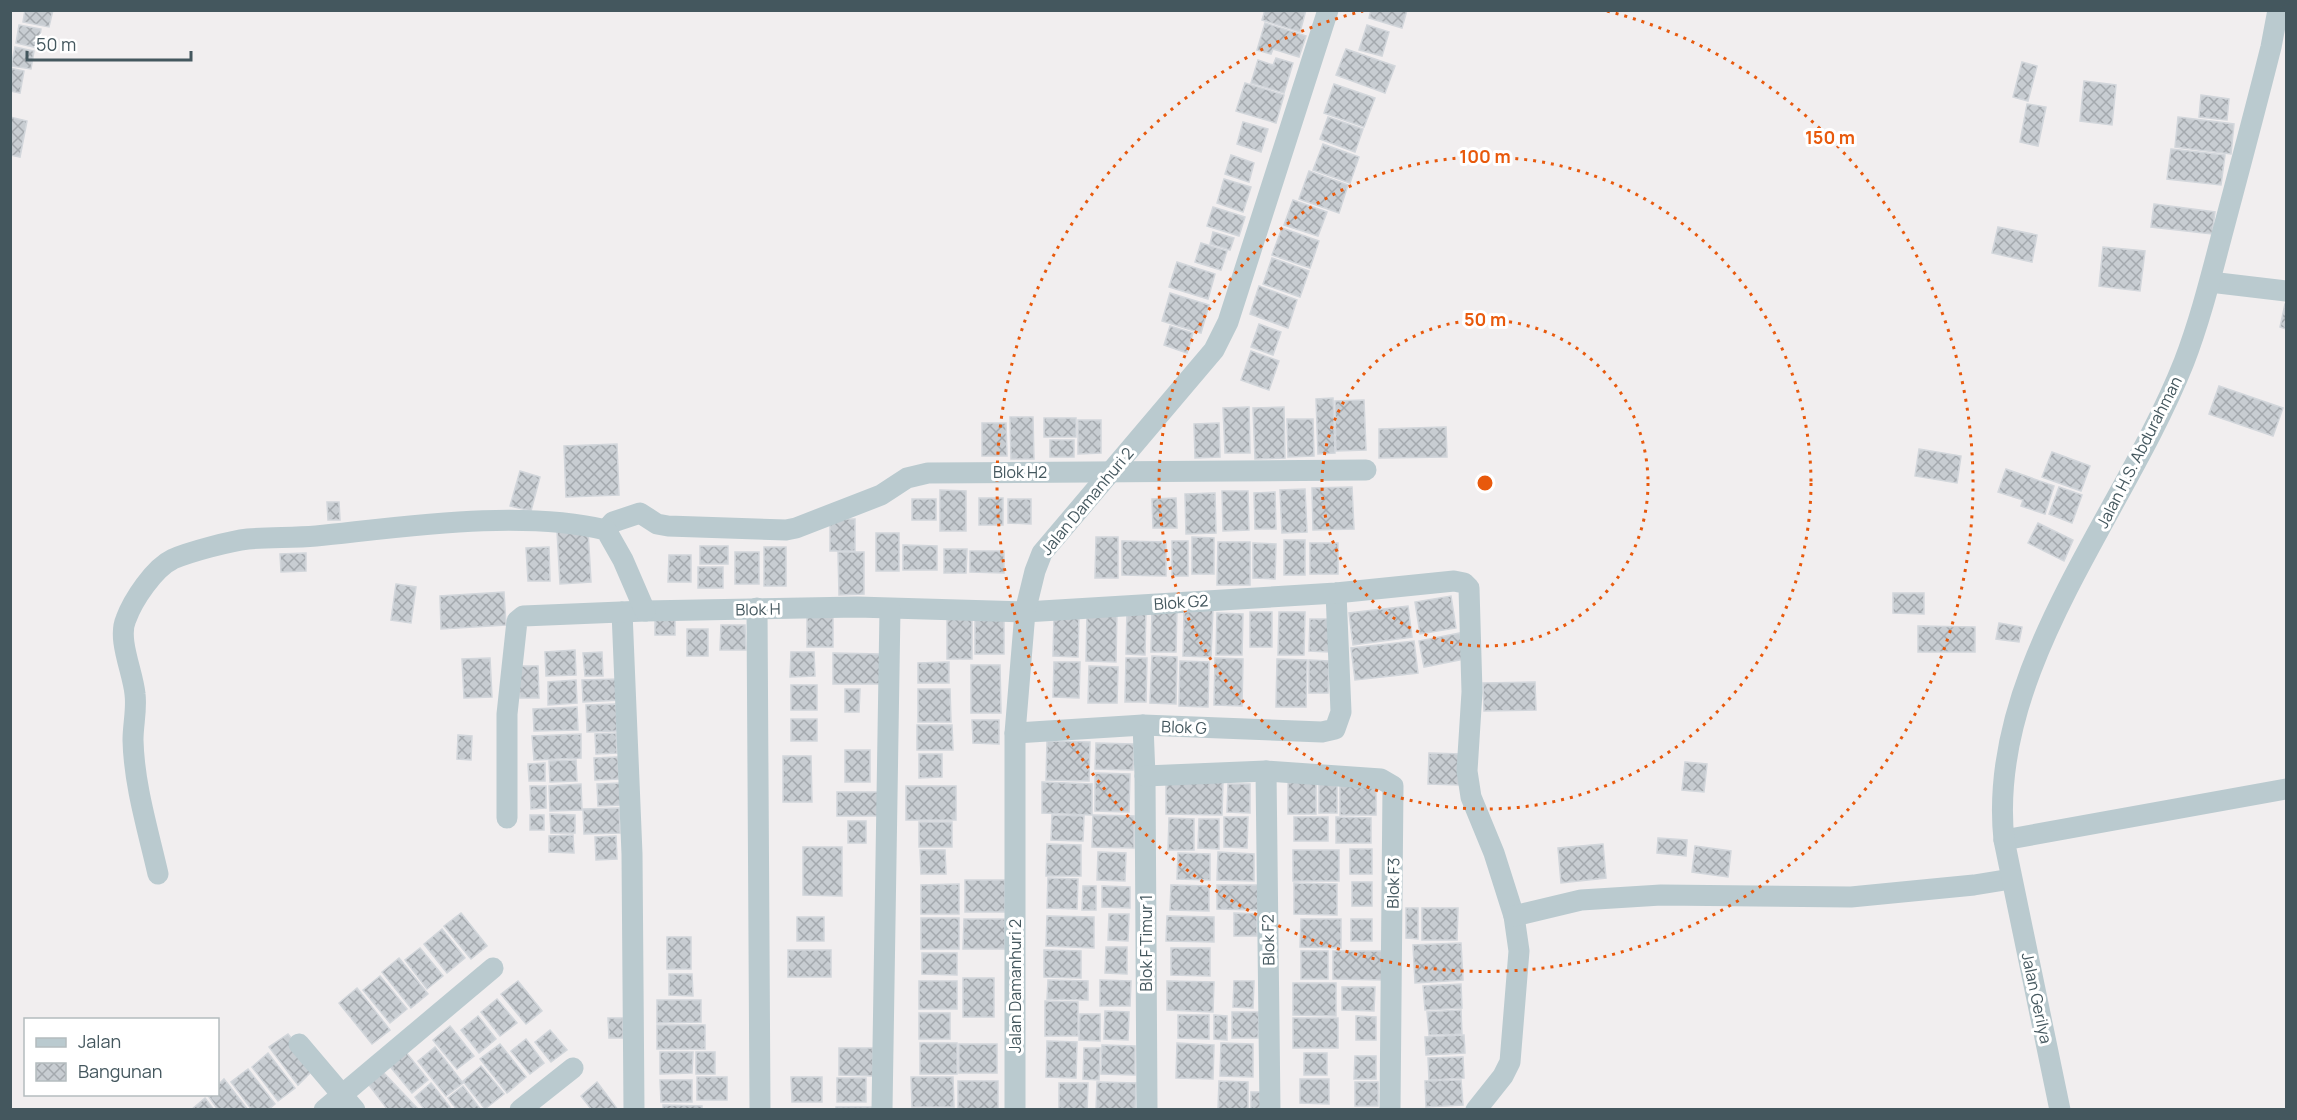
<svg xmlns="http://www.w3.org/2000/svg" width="2297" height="1120" viewBox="0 0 2297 1120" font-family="Manrope,sans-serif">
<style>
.building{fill:url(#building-cross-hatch);stroke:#d2d6db;stroke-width:1.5}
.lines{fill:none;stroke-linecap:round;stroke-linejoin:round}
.street{stroke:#bacacf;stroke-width:21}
.ring{fill:none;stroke:#e8590c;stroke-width:3;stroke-dasharray:3 6}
.labels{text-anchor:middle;stroke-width:6;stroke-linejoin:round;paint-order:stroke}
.street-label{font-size:16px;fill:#44575e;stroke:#fff}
.centre{fill:#e8590c;stroke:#fff;stroke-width:3}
.ring-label{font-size:18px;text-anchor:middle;font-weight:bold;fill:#e8590c;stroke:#fff;stroke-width:6;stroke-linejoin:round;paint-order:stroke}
</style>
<defs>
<pattern id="building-cross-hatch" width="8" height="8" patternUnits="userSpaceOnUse" patternTransform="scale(1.5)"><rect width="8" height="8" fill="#c8cdd2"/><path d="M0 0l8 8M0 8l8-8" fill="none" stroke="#a4a9ae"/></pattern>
</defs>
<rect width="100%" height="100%" fill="#f1eeef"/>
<g class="building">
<polygon points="25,10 53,10 49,27 23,22"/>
<polygon points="1265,10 1306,10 1300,32 1262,20"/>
<polygon points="1371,10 1407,10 1402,28 1369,18"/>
<polygon points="1265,23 1306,36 1299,57 1273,49 1271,54 1257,50"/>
<polygon points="19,25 41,29 38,48 16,43"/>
<polygon points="1367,25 1389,32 1382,56 1359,50"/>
<polygon points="15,47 34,51 31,69 11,66"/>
<polygon points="1346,49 1395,66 1385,93 1336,75"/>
<polygon points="1276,58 1293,63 1284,93 1251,83 1258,60 1273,65"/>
<polygon points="2022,62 2037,66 2028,101 2013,97"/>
<polygon points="10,68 24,71 20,93 10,91"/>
<polygon points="2084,81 2116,85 2112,125 2080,121"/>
<polygon points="1245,83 1284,95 1276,123 1236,111"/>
<polygon points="1334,84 1375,98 1364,127 1324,113"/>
<polygon points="2201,95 2229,99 2227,120 2199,117"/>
<polygon points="2027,104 2046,107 2038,146 2020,142"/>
<polygon points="10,117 27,121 20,157 10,155"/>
<polygon points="1328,117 1363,129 1355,152 1320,139"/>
<polygon points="2178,117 2234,124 2231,154 2175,147"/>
<polygon points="1243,122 1268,129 1261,152 1237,144"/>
<polygon points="1323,144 1359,157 1350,183 1313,170"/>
<polygon points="2171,149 2225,155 2221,185 2167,179"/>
<polygon points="1231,155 1254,163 1249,182 1225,174"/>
<polygon points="1309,171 1348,185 1339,213 1299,199"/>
<polygon points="1224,179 1251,187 1243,212 1217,203"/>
<polygon points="1293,200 1327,212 1318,236 1284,225"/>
<polygon points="2154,204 2215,212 2212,234 2151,227"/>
<polygon points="1213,207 1245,217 1239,236 1207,226"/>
<polygon points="1998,227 2037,235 2032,262 1992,253"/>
<polygon points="1282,228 1319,241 1310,268 1272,255"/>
<polygon points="1213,232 1234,238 1230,250 1210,244"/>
<polygon points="1201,243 1227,251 1221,270 1195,262"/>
<polygon points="2103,247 2145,251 2140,291 2099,286"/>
<polygon points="1272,258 1309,271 1300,297 1263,284"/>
<polygon points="1177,262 1215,274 1208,299 1169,287"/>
<polygon points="1259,286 1297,300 1288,328 1250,314"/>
<polygon points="1170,293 1209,305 1201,333 1162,321"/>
<polygon points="2285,304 2286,304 2286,329 2280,327"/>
<polygon points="1259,324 1281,332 1273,355 1251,347"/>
<polygon points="1170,326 1193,333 1187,353 1164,345"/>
<polygon points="1251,351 1279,361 1269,390 1241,380"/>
<polygon points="2219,386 2283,408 2273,436 2209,414"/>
<polygon points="1333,398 1335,453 1318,454 1316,399"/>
<polygon points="1364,400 1366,450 1336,451 1335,401"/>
<polygon points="1249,407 1250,453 1225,453 1223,408"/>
<polygon points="1284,407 1285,458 1255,459 1253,408"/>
<polygon points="1010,417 1033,417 1034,459 1011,459"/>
<rect x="1044" y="418" width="32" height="19"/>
<polygon points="1287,419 1313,419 1314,456 1288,457"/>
<polygon points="1078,420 1101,420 1101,453 1078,454"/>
<polygon points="982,423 1006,423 1007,456 982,456"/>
<polygon points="1219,423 1220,457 1195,458 1194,424"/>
<polygon points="1446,427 1447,457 1379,458 1379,429"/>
<rect x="1050" y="440" width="24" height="17"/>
<polygon points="617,444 619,495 566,497 564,446"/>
<polygon points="1919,449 1961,456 1957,483 1915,476"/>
<polygon points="2052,452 2090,466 2081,491 2042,477"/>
<polygon points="2006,469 2054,486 2045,514 2021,506 2023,500 1998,492"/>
<polygon points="520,471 540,477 531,511 510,506"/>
<polygon points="1352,487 1354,529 1313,530 1312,488"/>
<polygon points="2059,487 2082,495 2072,523 2049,514"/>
<polygon points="1305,489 1307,532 1282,533 1280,490"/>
<polygon points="940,490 966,491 966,531 940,531"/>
<polygon points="1222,491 1248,491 1249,530 1223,531"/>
<polygon points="1275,492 1276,529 1255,529 1254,493"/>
<polygon points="1215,493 1216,533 1186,534 1185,494"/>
<rect x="979" y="498" width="24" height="27"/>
<polygon points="1176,498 1177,528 1153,528 1152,499"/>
<rect x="912" y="499" width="24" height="21"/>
<polygon points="1008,499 1031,499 1031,524 1008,523"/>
<polygon points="327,502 339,502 340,520 328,520"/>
<rect x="830" y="519" width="25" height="32"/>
<polygon points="2038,523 2073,540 2064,561 2028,543"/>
<polygon points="588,530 591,582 560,584 557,531"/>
<rect x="876" y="533" width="23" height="38"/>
<polygon points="1096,537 1118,537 1118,578 1095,578"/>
<polygon points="1192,537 1214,538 1214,574 1192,574"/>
<rect x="1284" y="540" width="21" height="35"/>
<polygon points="1122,541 1166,542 1166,576 1122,575"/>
<rect x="1172" y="541" width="16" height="35"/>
<polygon points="1218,542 1250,542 1250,585 1217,585"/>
<polygon points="1253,543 1276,544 1275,579 1253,578"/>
<rect x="1310" y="543" width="28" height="31"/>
<polygon points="903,545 937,546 937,570 903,570"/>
<rect x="700" y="546" width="28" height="18"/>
<polygon points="549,547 550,581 528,581 526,548"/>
<rect x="764" y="547" width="22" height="39"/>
<polygon points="944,549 967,549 966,573 944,573"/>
<polygon points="970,551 1004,551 1004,573 970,572"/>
<rect x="735" y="552" width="24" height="32"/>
<polygon points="838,552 864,552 864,594 839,595"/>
<polygon points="306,553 306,571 281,572 280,554"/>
<polygon points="669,555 691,555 691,582 668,582"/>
<rect x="698" y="567" width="25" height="21"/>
<polygon points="396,584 416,587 411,623 391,620"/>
<polygon points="504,592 506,625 441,629 440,596"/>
<polygon points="1893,593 1924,593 1924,614 1893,613"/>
<polygon points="1451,596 1456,628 1420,634 1415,602"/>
<polygon points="1408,606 1412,637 1353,645 1349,613"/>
<polygon points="1127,609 1146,609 1145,655 1126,654"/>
<polygon points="1152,609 1177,609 1176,652 1151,652"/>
<polygon points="1184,609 1213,609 1211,657 1183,656"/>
<rect x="655" y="611" width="20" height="24"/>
<polygon points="1087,611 1117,612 1116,662 1086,661"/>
<rect x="1250" y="612" width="22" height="35"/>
<polygon points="1279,612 1305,612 1304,655 1278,655"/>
<polygon points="1217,613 1243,614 1242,655 1216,655"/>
<polygon points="1054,615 1079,615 1078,657 1053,656"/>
<rect x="807" y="616" width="26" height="31"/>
<rect x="975" y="616" width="29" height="38"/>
<rect x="947" y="618" width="25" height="41"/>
<polygon points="1310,619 1329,619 1329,652 1309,651"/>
<polygon points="1999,623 2022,627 2019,642 1996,639"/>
<polygon points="721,625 745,625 746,650 720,650"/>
<polygon points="1918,626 1975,627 1975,652 1918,652"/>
<rect x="687" y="629" width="21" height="27"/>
<polygon points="1460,633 1465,659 1424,667 1419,641"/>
<polygon points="1414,641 1418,673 1355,680 1351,648"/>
<polygon points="575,650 576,675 546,676 545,652"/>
<polygon points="602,652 603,676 585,676 583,653"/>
<polygon points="791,652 814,652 815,676 790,677"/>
<polygon points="833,653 880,654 881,684 833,684"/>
<polygon points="1152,656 1177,657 1176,704 1150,703"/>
<polygon points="490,658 492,697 464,698 462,659"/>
<polygon points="1126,658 1147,658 1146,702 1125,702"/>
<polygon points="1215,658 1243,659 1242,706 1214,705"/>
<polygon points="1277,659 1307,660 1306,707 1276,707"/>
<polygon points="1309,660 1329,661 1328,693 1309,693"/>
<polygon points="1180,661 1209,662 1208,707 1179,706"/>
<polygon points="949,662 949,683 918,683 918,663"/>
<polygon points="1054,662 1080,662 1079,698 1053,697"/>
<polygon points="971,665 1000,665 1001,713 971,713"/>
<polygon points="518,666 538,666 539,698 520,698"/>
<polygon points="1089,666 1118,667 1117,703 1088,703"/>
<polygon points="620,679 620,700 583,702 582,680"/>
<polygon points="576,680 577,703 548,705 548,682"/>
<polygon points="1535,682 1536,710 1484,711 1483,683"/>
<rect x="791" y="685" width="26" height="25"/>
<polygon points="845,689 860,689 859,712 845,712"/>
<polygon points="918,689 950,689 951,722 918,722"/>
<polygon points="616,704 617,731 587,732 586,705"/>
<polygon points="577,707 578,730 534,731 533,709"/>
<rect x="791" y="719" width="26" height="22"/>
<polygon points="972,720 999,720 999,744 973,743"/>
<polygon points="917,725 952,725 953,750 917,750"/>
<polygon points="616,733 617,753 596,754 595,734"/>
<polygon points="581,734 581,758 534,760 532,736"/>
<polygon points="458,735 472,736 471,760 457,759"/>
<polygon points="1047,741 1090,742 1089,781 1046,780"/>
<polygon points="1096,743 1134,744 1133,770 1095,769"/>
<rect x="845" y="750" width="25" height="32"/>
<polygon points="1429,753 1461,754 1460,785 1428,784"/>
<polygon points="919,754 942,754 942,777 919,778"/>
<polygon points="783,756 811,756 812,802 783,802"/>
<polygon points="618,757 619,779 595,780 594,758"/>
<polygon points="576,760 577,781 550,782 549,761"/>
<polygon points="1685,762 1707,764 1704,792 1682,790"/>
<polygon points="545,763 545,781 529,781 528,764"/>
<polygon points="1095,773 1130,774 1129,812 1095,811"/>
<polygon points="1166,780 1223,781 1222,815 1166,814"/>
<rect x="1288" y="781" width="28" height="33"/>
<polygon points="1340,781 1376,782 1376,815 1340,815"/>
<polygon points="1042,782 1092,784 1092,815 1042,813"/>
<polygon points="620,783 621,805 598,806 597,784"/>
<rect x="1319" y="783" width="18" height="30"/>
<polygon points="581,784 582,810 550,811 549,786"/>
<polygon points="1228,784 1250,784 1250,813 1227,812"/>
<polygon points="530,786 546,786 546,808 531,809"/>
<rect x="906" y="786" width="50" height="34"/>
<rect x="837" y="792" width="45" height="24"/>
<polygon points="619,808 620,833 584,834 583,809"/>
<polygon points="550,814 575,815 575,833 551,833"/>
<rect x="530" y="815" width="14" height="15"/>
<polygon points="1052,815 1084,816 1083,841 1051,840"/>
<polygon points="1093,815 1134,816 1134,848 1092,847"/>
<polygon points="1224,817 1248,817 1247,848 1224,847"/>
<rect x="1294" y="817" width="34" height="24"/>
<polygon points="1336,817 1371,818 1371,843 1336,843"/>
<polygon points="1169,818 1194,819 1194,850 1168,850"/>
<polygon points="1199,819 1219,819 1219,849 1198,848"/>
<rect x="848" y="821" width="18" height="22"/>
<rect x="919" y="822" width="33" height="25"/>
<polygon points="573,835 574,853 549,852 549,836"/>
<polygon points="616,836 617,859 596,860 595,837"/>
<polygon points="1658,838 1687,840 1686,856 1657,853"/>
<polygon points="1047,844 1081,845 1081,876 1046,876"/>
<polygon points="1603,844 1606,878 1561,883 1558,848"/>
<polygon points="1695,846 1731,851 1728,877 1692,872"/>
<polygon points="803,847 842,847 842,896 803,895"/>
<rect x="1350" y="849" width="22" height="25"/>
<polygon points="920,850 945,850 946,874 921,874"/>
<rect x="1293" y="850" width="46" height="31"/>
<polygon points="1098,852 1126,853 1125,881 1097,880"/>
<polygon points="1218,852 1254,854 1254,881 1217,880"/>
<polygon points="1178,853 1210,854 1210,880 1177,879"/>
<polygon points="1048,878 1078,879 1077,909 1047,908"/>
<rect x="965" y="880" width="40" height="32"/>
<rect x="1352" y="882" width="20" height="24"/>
<polygon points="1294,883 1337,884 1337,915 1294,914"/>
<polygon points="959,884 959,914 921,914 921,885"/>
<polygon points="1171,885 1209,886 1209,911 1170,910"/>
<polygon points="1217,885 1259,885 1258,910 1217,909"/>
<polygon points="1083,886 1096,886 1096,910 1082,910"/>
<polygon points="1102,886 1130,887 1130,908 1102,907"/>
<polygon points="1406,908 1418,908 1418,939 1406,938"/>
<polygon points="1422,908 1458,908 1457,940 1422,940"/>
<polygon points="461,913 487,946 471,959 444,926"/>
<polygon points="1234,913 1257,914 1257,936 1234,936"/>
<polygon points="1109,914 1129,914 1128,941 1108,940"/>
<polygon points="1047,916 1094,917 1094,948 1046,946"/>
<polygon points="1167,916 1214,917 1214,942 1166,941"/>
<rect x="797" y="917" width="27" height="24"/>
<rect x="921" y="918" width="38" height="31"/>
<polygon points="964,919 1005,919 1005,949 963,949"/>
<polygon points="1301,919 1341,919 1341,948 1300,947"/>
<rect x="1351" y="919" width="21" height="22"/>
<polygon points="442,929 465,958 447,973 424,944"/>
<rect x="667" y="937" width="24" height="32"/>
<polygon points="1461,943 1463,980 1415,983 1413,945"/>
<polygon points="1106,947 1127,947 1127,974 1105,973"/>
<polygon points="420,948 443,976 427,989 405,960"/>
<polygon points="1171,948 1210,948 1210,976 1171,975"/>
<rect x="788" y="950" width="43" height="27"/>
<polygon points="1044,950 1081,951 1081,978 1044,977"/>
<rect x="1301" y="951" width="27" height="28"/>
<polygon points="1333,951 1385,951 1384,980 1333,979"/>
<polygon points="922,953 957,953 957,975 922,974"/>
<polygon points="399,958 428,994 411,1008 382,972"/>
<polygon points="669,974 692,974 693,996 669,995"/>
<polygon points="380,976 407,1009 390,1023 363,990"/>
<rect x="963" y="978" width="31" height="39"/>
<polygon points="1048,980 1088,981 1088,1000 1047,999"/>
<polygon points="1100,980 1131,981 1130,1006 1100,1006"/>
<polygon points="518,981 542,1011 526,1024 501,994"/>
<rect x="919" y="981" width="38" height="28"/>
<polygon points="1167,981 1214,982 1213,1012 1167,1010"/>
<polygon points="1234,981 1254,981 1253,1008 1233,1007"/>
<polygon points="1293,983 1336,983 1336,1016 1293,1015"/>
<polygon points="1461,984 1462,1008 1425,1010 1423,986"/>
<polygon points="1342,987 1375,987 1374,1011 1342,1010"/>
<polygon points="357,988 390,1030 372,1044 339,1003"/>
<polygon points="497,999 517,1023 500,1036 481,1012"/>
<polygon points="657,1000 701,1000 701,1022 657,1023"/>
<polygon points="1045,1001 1078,1002 1078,1036 1045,1036"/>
<polygon points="1461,1010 1462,1034 1429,1035 1427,1012"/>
<polygon points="1105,1011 1129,1012 1128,1040 1104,1039"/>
<polygon points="1232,1012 1259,1012 1258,1038 1232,1038"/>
<rect x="919" y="1013" width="31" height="26"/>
<polygon points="1080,1014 1100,1014 1100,1041 1079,1040"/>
<polygon points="1178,1015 1209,1015 1209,1039 1178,1038"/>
<polygon points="1214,1015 1227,1016 1227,1040 1214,1039"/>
<polygon points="478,1016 496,1039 479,1053 461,1030"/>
<polygon points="1356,1016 1376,1017 1376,1040 1356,1040"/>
<polygon points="608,1018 623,1018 623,1038 609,1038"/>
<rect x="1293" y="1018" width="45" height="30"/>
<rect x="657" y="1025" width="48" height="24"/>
<polygon points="450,1026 474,1056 457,1069 433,1040"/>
<polygon points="550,1030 567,1050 551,1062 535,1042"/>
<polygon points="288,1034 315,1068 298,1085 269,1047"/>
<polygon points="1464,1035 1465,1053 1426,1055 1425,1037"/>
<polygon points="526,1039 544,1063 530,1074 511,1051"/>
<polygon points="1047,1041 1077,1042 1076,1078 1046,1077"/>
<rect x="920" y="1043" width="37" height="31"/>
<polygon points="1177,1043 1214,1045 1213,1079 1176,1078"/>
<polygon points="1221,1043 1253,1044 1253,1077 1220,1076"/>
<polygon points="500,1044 526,1077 507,1093 480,1059"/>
<rect x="959" y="1044" width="38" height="29"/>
<polygon points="1102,1045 1135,1046 1135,1075 1101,1074"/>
<polygon points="435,1047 463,1083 446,1096 418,1061"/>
<polygon points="839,1048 873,1048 873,1076 839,1075"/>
<polygon points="1084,1048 1100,1048 1099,1080 1083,1079"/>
<polygon points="405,1051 428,1080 412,1093 388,1064"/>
<polygon points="660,1052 693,1052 692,1073 660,1074"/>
<rect x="696" y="1052" width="19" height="22"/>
<polygon points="268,1053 295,1088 278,1101 252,1067"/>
<rect x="1304" y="1053" width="23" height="22"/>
<polygon points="1355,1056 1376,1056 1376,1079 1354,1079"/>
<polygon points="1463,1057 1464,1078 1429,1080 1428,1058"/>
<polygon points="481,1066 504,1094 485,1109 463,1081"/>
<polygon points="248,1069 275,1104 268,1110 252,1110 231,1082"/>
<polygon points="382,1071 419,1110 388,1110 369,1085"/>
<rect x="697" y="1077" width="30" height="23"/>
<polygon points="791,1077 822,1077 822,1102 792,1102"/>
<polygon points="911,1077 953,1077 954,1107 912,1107"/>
<rect x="837" y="1078" width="29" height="24"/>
<polygon points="224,1079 248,1110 218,1110 207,1094 218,1094 218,1085"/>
<polygon points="1300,1079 1329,1079 1329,1104 1300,1103"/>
<polygon points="660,1080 692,1080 692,1102 661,1102"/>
<polygon points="1461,1080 1463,1105 1426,1107 1425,1081"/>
<rect x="958" y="1081" width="40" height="29"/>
<polygon points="1219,1081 1248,1082 1248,1110 1218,1110"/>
<polygon points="597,1082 618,1110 592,1110 581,1096"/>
<polygon points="1097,1082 1136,1083 1135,1110 1096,1110"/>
<rect x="1355" y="1082" width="23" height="24"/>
<polygon points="431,1083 450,1107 446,1110 425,1110 415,1097"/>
<polygon points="1059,1083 1088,1083 1087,1110 1059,1110"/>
<polygon points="463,1086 481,1110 457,1110 448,1098"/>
<polygon points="1251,1092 1265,1092 1264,1110 1251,1110"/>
<polygon points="205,1098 214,1110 191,1110"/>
<polygon points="663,1105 702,1106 702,1110 663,1110"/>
<rect x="836" y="1107" width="37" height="3"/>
</g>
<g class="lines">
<g class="street">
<polyline points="2210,282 2286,291"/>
<polyline points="606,530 613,522 640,513 657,524 668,526 786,530 796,528 881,495 907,478 928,473 1366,470"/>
<polyline points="757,608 760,1110"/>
<polyline points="622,612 632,854 634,1110"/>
<polyline points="1143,725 1145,776 1147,1110"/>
<polyline points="1015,733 1143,725 1322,732 1335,729 1341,712 1336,593"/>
<polyline points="1266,771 1270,1110"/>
<polyline points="1145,776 1266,771 1381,779 1393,786 1390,1110"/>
<polyline points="507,818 507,714 517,621 523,616 645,611 857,607 1025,612 1336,593 1454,581 1464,583 1469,588 1472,692 1467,771 1471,797 1494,853 1514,916 1519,951 1510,1062 1503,1076 1476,1110"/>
<polyline points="2004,840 2286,789"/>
<path d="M158,874C148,830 134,785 133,740C133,724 137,710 135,694C133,672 117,639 126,619C133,600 154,568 173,559C189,552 230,541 248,539C270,537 293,538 316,536C404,527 519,509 606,530L623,560L645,611"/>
<polyline points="1514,916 1581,900 1661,895 1851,897 1974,885 2011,879"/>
<polyline points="299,1044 355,1110"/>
<polyline points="324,1110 493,968"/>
<polyline points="520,1110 573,1068"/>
<polyline points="882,1110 890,609"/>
<polyline points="1015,1110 1015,733 1025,612 1035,571 1042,553 1214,350 1228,322 1328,10"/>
<path d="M2060,1110L2004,840C1986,670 2124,514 2184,362C2201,318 2212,272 2224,227C2240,167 2256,107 2271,47L2278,10"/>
</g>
</g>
<g class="ring">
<circle cx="1485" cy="483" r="163"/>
<circle cx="1485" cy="483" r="326"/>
<path d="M1607 11A488 488 0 1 1 1363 11"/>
</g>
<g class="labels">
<g class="street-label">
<text transform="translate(2139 452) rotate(-63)" y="6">Jalan H.S. Abdurahman</text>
<text x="1020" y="478">Blok H2</text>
<text transform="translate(1087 501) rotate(-50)" y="6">Jalan Damanhuri 2</text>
<text transform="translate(1181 602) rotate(-4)" y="6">Blok G2</text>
<text transform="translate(758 609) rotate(-1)" y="6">Blok H</text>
<text transform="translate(1184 727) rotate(2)" y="6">Blok G</text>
<text transform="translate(1393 883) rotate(-89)" y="6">Blok F3</text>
<text transform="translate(1268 940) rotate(-91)" y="6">Blok F2</text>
<text transform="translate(1146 943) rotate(-90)" y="6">Blok F Timur 1</text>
<text transform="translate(1015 986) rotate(-90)" y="6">Jalan Damanhuri 2</text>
<text transform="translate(2037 998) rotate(78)" y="6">Jalan Gerilya</text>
</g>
</g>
<circle cx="1485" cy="483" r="9" class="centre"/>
<g class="ring-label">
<text x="1830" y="144">150 m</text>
<text x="1485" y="163">100 m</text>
<text x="1485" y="326">50 m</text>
</g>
<rect width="2297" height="1120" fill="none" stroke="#44575e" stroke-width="24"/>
<rect x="24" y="1018" width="195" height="78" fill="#ffffff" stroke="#b4bcbf" stroke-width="1.5"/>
<rect x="36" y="1038" width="30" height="9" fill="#bacacf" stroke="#b4bcbf" stroke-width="1.5"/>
<text x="78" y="1048" font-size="18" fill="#44575e">Jalan</text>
<rect x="36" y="1063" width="30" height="18" fill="url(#building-cross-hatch)" stroke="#b4bcbf" stroke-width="1.5"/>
<text x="78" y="1078" font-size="18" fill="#44575e">Bangunan</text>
<path d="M27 51v9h164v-9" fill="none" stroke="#44575e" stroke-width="3"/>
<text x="36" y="51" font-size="18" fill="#44575e" stroke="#ffffff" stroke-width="4.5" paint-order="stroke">50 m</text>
</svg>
